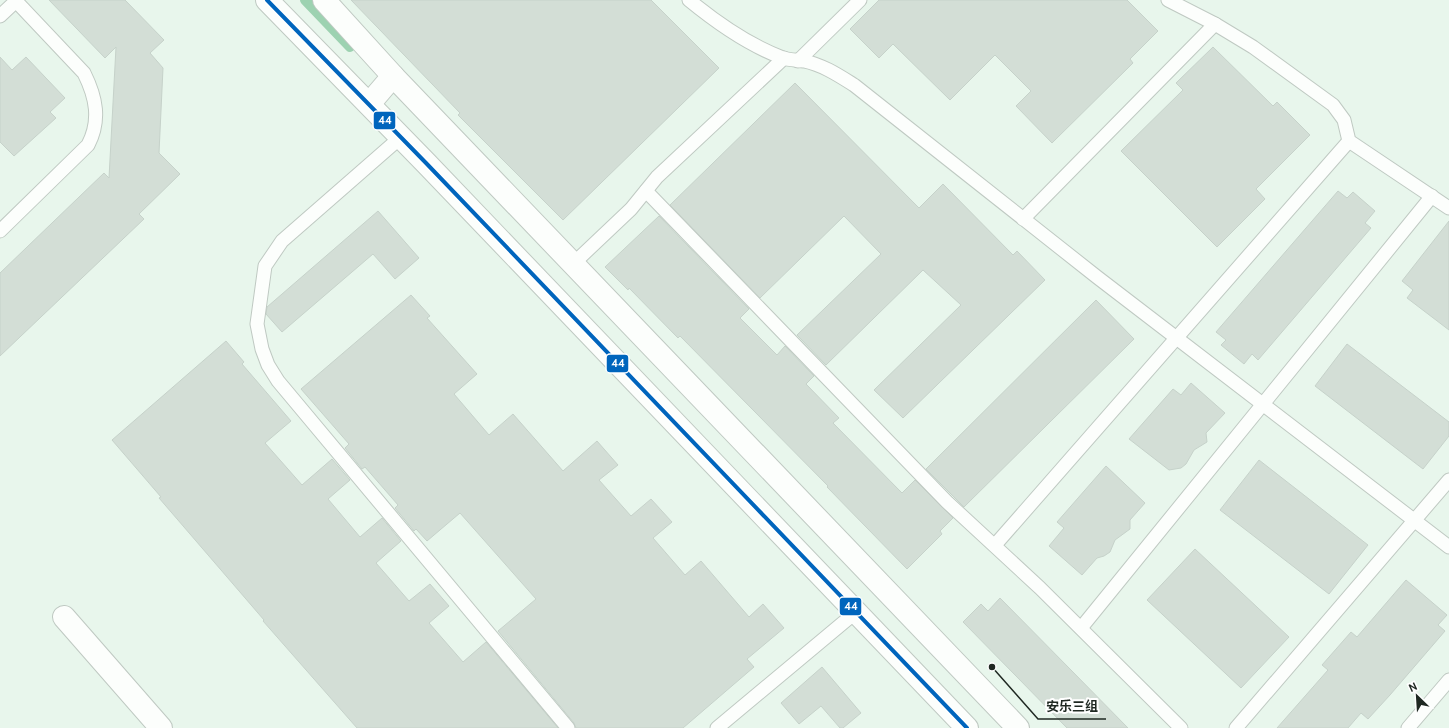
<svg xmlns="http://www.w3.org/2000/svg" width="1449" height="728" viewBox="0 0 1449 728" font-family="Cabin,'Noto Sans SC',sans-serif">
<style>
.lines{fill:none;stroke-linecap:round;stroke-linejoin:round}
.stream{stroke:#9dd2b1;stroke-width:10}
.building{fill:#d3ded6;stroke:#c6d2ca}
.lane-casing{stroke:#bfc9c2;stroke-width:15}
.street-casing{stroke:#bfc9c2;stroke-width:24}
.secondary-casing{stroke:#bfc9c2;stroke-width:24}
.lane{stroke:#fcfefc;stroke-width:13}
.street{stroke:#fcfefc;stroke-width:22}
.secondary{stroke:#fcfefc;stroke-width:22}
.bus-1-casing{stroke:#fff;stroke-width:7}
.bus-1{stroke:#0065bd;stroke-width:4}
.leader{fill:none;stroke:#1f2822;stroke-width:1.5}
.callout-dot{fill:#1f2822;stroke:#fff;stroke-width:1.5}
.callout-label{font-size:13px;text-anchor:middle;font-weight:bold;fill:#1f2822;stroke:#fff;stroke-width:4;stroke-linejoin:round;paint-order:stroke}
.line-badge{stroke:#fff;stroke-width:1.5}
.badge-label{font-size:11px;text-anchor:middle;font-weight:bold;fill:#fff}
</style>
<rect width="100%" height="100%" fill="#e8f6ec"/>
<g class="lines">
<polyline class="stream" points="305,0 350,47"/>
</g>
<g class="building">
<polygon points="49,0 125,0 164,40 150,53 163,68 159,153 180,174 139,214 144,219 0,356 0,273 104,173 109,178 116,47 105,58"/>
<polygon points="351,0 651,0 719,68 563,220 458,115 460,113"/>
<polygon points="879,0 1127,0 1158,31 1130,59 1133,63 1052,143 1016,106 1031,91 995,55 950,100 893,44 879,58 850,29"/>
<polygon points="1213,47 1273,106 1277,102 1310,135 1256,189 1265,199 1217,247 1121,151 1183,90 1176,83"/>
<polygon points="0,57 12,70 26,57 65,98 50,112 56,118 14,156 0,142"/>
<polygon points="795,83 919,208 943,184 1013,255 1017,251 1045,280 903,418 874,390 961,305 923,270 826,365 797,335 881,254 844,216 760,298 670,205"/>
<polygon points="1338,191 1347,198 1353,192 1375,211 1365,223 1371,228 1258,360 1252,354 1244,364 1221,345 1226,340 1216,332"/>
<polygon points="378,211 419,258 395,279 373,254 282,332 266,314 267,307"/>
<polygon points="659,216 749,309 740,318 777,355 785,346 814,376 806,384 839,418 833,423 902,493 915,480 953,518 940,531 942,534 907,569 827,487 828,486 680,336 678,338 629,288 628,290 605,267"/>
<polygon points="1449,221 1449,330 1407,298 1413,290 1402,281"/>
<polygon points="411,295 430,316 427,318 477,374 454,394 489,435 513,414 563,471 597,441 618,465 599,480 631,516 651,499 672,522 653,538 685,575 701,561 749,617 763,604 784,628 747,659 754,667 683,728 576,728 574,723 498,631 536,599 460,513 427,541 416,529 414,531 395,508 398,505 365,467 362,469 345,448 349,444 301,389"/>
<polygon points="1096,300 1134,339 964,507 926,469"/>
<polygon points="226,341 244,362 242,364 291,421 265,443 302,485 332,459 350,480 328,499 360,537 382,518 401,541 376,563 409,601 430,584 449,606 429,623 463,662 486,642 558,728 357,728 263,621 264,620 159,498 161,497 112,440"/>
<polygon points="1347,344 1449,422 1449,436 1423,469 1315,386"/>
<polygon points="1191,383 1225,413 1206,433 1207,442 1194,450 1186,464 1181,468 1169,470 1129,439 1173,389 1181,395"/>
<polygon points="1259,460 1368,545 1329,594 1220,510"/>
<polygon points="1106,466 1145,503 1130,520 1130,529 1115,540 1110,552 1104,556 1097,558 1082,575 1049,546 1064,528 1057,522"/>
<polygon points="1195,549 1289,637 1241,688 1147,600"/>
<polygon points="1406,580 1447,615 1438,625 1445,631 1390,695 1368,719 1361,713 1348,728 1277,728 1328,670 1322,665 1351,632 1357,637"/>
<polygon points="1000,598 1071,670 1128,728 1067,728 963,622 981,604 988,611"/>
<polygon points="822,667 861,713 843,728 840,728 821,706 799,724 781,703"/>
</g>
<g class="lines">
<g class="lane-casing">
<g id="lane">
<path d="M689,0C717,23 748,45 783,58C789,60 797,60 804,61C823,65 838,75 854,85L1097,277L1449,547"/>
<polyline points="1168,0 1215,24 1253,47 1333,105 1344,120 1349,141 1449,208"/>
<polyline points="0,16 16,1"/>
<polyline points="798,61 860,0"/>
<polyline points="401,137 282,241 265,266 257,324 262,349 268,365 278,381 568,728"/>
<polyline points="646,191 947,502 1040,588 1181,728"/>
<polyline points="1023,219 1215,24"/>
<path d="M0,231L88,145C101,120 96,97 84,73L15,0"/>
<polyline points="574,263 631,209 657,177 784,58"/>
<polyline points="995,545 1349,141"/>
<polyline points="1081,628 1432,196"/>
<polyline points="717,728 856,612"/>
<polyline points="1236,728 1449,480"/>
<polyline points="1408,728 1449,680"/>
</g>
</g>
<g class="street-casing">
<g id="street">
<polyline points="369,104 393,76"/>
<polyline points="64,617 161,728"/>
</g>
</g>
<g class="secondary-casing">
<g id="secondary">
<polyline points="267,0 426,163 967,728"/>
<polyline points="324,0 393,76 1018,728"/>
</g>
</g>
<use href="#lane" class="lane"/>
<use href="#street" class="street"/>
<use href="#secondary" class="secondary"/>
<g class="bus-1-casing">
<polyline id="bus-1" points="267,0 426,163 967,728"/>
</g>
<use href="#bus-1" class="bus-1"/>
</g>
<path class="leader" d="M992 667L1038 719H1106"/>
<circle class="callout-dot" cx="992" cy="667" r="4"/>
<g class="callout-label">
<text x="1072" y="711">安乐三组</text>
</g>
<g class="line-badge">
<rect x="373" y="111" width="23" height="19" rx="4" fill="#0065bd"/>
<rect x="606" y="354" width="23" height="19" rx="4" fill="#0065bd"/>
<rect x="839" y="597" width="23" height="19" rx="4" fill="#0065bd"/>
</g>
<g class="badge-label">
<text x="385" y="124">44</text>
<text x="618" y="367">44</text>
<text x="851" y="610">44</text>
</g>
<g transform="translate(1417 696) rotate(335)" stroke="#ffffff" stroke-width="3" paint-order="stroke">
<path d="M0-3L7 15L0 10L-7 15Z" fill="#1f2822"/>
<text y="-6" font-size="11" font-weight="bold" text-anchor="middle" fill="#1f2822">N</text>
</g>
</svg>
